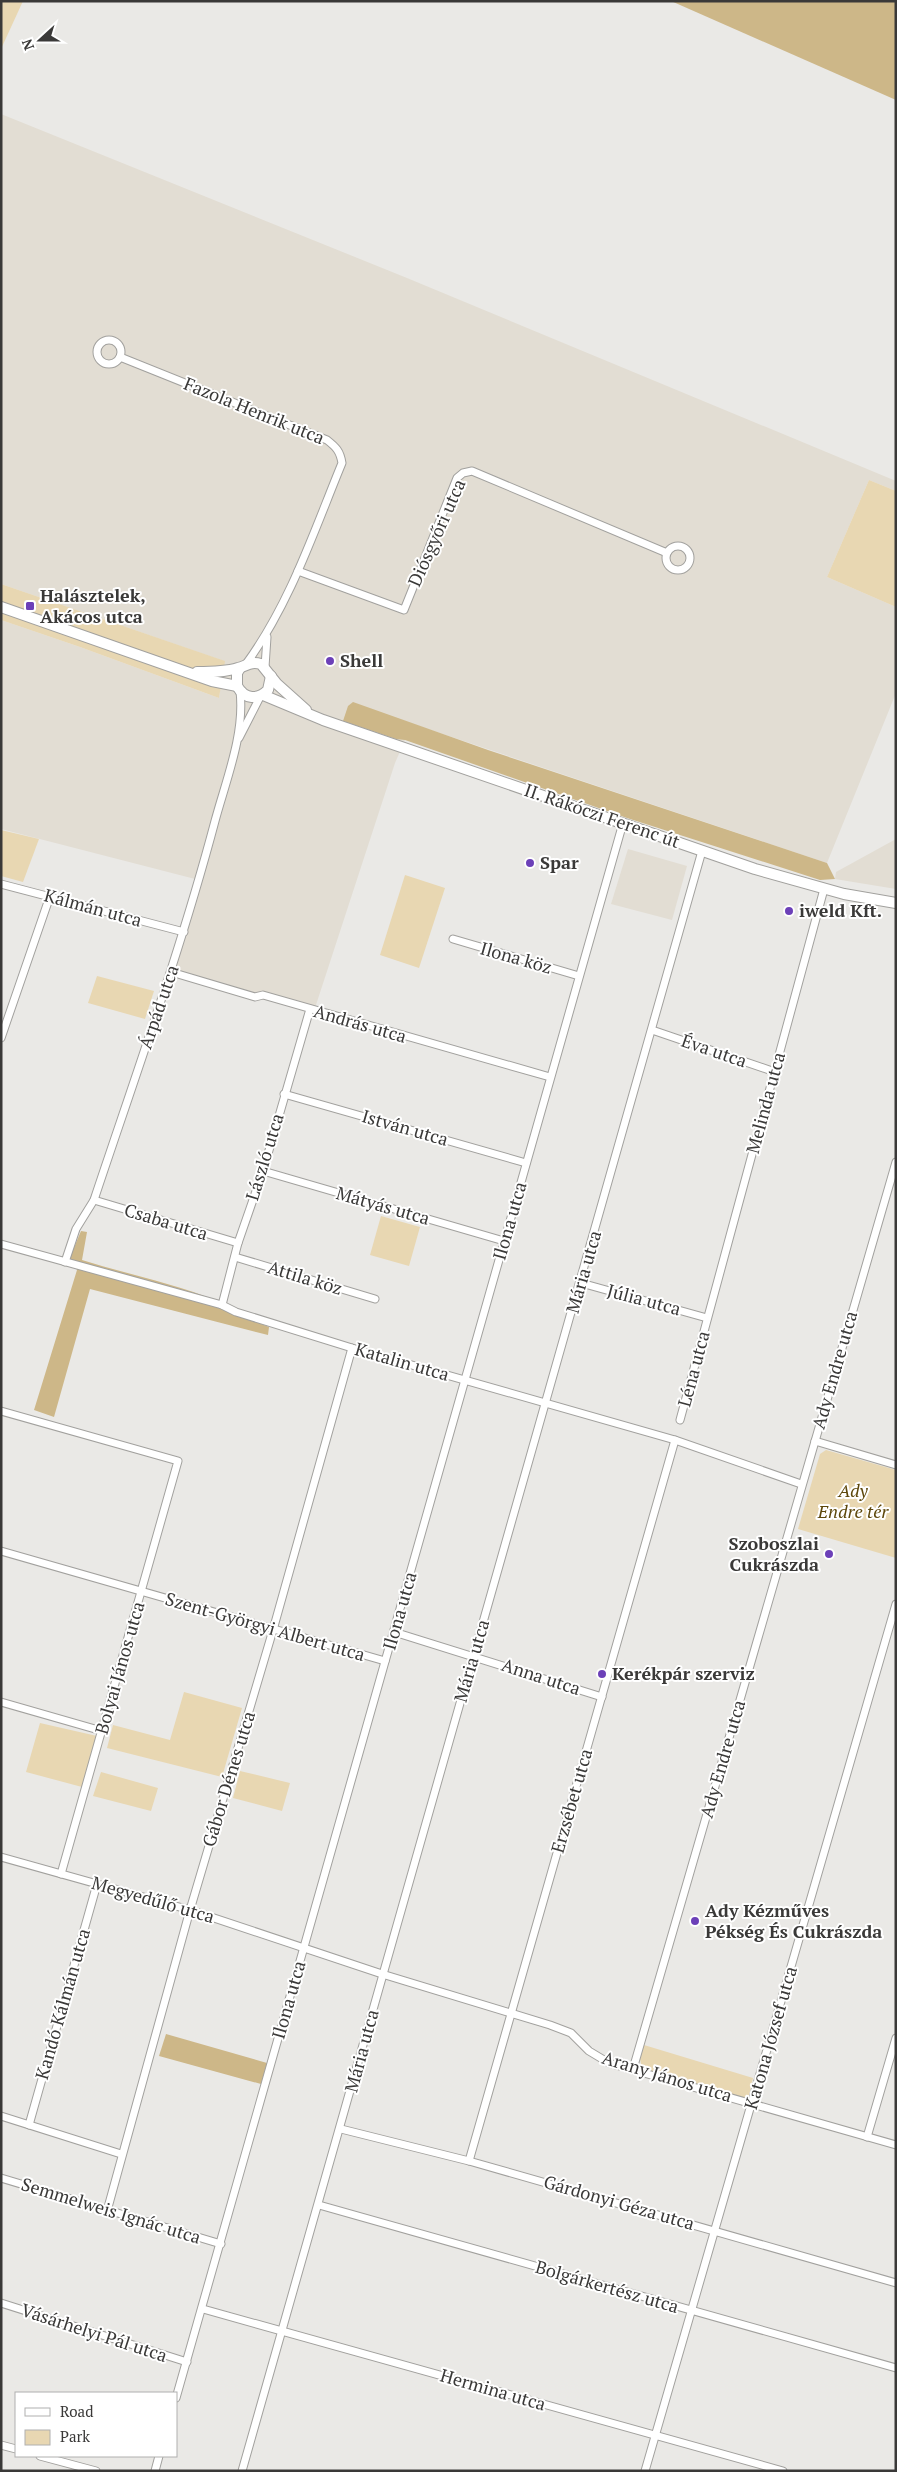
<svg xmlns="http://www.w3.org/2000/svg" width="897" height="2472" viewBox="0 0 897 2472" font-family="'PT Serif',serif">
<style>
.built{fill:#e2ddd3}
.green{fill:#e8d7b2}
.forest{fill:#cdb788}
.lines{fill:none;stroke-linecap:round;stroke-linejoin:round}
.street-casing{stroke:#a2a19e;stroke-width:9}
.secondary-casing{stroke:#a2a19e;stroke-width:12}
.street{stroke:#fff;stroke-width:7}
.secondary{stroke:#fff;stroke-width:10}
.poi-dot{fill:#6c40b8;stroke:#fff;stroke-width:2}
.labels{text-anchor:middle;stroke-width:4;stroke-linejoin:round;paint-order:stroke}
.street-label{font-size:18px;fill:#3a3938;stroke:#fff}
.poi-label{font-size:18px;font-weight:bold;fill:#3a3938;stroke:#fff;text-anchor:start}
.park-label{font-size:18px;font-style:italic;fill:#5d470b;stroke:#fff}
</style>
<rect width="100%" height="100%" fill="#eae9e6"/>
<g class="built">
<polygon points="1,114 407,278 896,481 896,491 869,480 827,577 896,607 896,693 827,863 380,713 405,740 395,763 314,1011 255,997 171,972 199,880 1,829 1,620 80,647 219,698 224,661 1,584"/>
<polygon points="896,839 896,889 835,879 836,872"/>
<polygon points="628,849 687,866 672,920 611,904"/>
</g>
<g class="green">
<polygon points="1,1 23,1 1,49"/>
<polygon points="869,480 896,491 896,607 827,577"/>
<polygon points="1,584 225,661 219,698 80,647 1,620"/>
<polygon points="1,830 39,839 23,882 1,876"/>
<polygon points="405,875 445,888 419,968 380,955"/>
<polygon points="97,976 154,991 145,1019 88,1003"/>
<polygon points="381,1216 420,1227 409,1266 370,1255"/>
<polygon points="826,1450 896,1470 896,1558 798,1529 820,1454"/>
<polygon points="184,1692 242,1708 222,1777 107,1748 113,1725 170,1740"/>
<polygon points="40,1723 97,1736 82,1787 26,1772"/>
<polygon points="240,1771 290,1783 282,1811 233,1798"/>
<polygon points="101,1772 158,1788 151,1811 93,1796"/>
<polygon points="644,2045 753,2078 748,2100 642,2068 640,2059"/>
</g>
<g class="forest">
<polygon points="671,1 896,1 896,100"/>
<polygon points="353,702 488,750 827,863 835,879 820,880 627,818 405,740 396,739 343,721 348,706"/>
<path d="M81,1231L87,1232L82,1260C127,1274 175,1284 218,1301C236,1308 251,1321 269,1327L268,1335L90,1289L54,1417L34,1410L77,1270L70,1257Z"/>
<polygon points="166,2034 267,2063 261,2084 159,2056"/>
</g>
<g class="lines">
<g class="street-casing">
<g id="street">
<circle cx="109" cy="352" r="12"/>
<path d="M120,357L327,440C336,447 340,451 342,463C314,531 290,604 246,664"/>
<circle cx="678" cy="558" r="12"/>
<polyline points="298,571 404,610 457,478 463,473 472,471 667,553"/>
<polyline points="265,667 267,637"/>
<polyline points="239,738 260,697"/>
<polyline points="1,884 184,932"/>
<polyline points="453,939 579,976"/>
<polyline points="171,972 255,997 263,995 550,1077"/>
<polyline points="652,1030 775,1072"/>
<polyline points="1,1038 50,896"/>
<polyline points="284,1094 526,1163"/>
<polyline points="263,1171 504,1241"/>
<polyline points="94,1200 238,1243"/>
<polyline points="1,1244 222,1305 236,1312 352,1348 675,1440 801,1484"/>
<polyline points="235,1257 375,1299"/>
<path d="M65,1262L76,1229L94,1200C136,1074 181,949 215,821C226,780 245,734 240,691"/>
<polyline points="581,1283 707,1318"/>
<polyline points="222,1305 238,1243 263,1171 310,1009"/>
<polyline points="1,1411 178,1461 61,1874"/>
<polyline points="680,1420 824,889"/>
<polyline points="815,1441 896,1465"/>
<polyline points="1,1551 385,1661"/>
<polyline points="394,1632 602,1697"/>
<polyline points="1,1702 102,1731"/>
<polyline points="1,1857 190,1910 382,1974 550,2025 571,2033 589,2051 609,2063 896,2145"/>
<polyline points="633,2069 896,1162"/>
<polyline points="1,2116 121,2154"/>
<polyline points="29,2125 97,1884"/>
<polyline points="341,2129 469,2161 896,2283"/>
<polyline points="867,2137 896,2038"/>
<polyline points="469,2161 675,1440"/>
<polyline points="1,2178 221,2244"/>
<polyline points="319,2205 896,2368"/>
<polyline points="107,2211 190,1910 273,1630 352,1348"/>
<polyline points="1,2303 187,2362"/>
<polyline points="203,2309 783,2471"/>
<polyline points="176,2398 623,823"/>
<polyline points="1,2445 16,2449"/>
<polyline points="40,2456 96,2471"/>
<polyline points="155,2471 159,2456"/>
<polyline points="242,2471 702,851"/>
<polyline points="645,2471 896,1604"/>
</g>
</g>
<g class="secondary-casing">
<g id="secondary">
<polyline points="1,607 212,681 237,686"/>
<path d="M240,668L237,673V686C245,700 258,700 268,690L271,676"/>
<path d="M197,672C211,672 225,672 238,668C247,666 250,661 261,664L277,684L306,710"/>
<polyline points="263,695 323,720 755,869 844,894 896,903"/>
</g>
</g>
<use href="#street" class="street"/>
<use href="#secondary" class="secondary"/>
</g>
<g class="poi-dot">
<rect x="25" y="601" width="10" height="10" rx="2.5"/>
<circle cx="330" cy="661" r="5"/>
<circle cx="530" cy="863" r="5"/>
<circle cx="789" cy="911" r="5"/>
<circle cx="829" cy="1554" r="5"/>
<circle cx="602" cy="1674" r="5"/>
<circle cx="695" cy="1921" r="5"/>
</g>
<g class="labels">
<g class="street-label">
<text transform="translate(254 411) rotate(22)" y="6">Fazola Henrik utca</text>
<text transform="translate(437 533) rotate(-66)" y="6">Diósgyőri utca</text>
<text transform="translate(602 816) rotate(19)" y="6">II. Rákóczi Ferenc út</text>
<text transform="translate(93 908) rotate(15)" y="6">Kálmán utca</text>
<text transform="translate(516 958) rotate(16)" y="6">Ilona köz</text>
<text transform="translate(159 1007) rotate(-71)" y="6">Árpád utca</text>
<text transform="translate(360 1024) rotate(16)" y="6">András utca</text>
<text transform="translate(714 1051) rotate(19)" y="6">Éva utca</text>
<text transform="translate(766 1103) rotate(-75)" y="6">Melinda utca</text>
<text transform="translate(405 1128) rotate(16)" y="6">István utca</text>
<text transform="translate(265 1157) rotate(-73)" y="6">László utca</text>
<text transform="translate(383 1206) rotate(16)" y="6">Mátyás utca</text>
<text transform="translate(510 1221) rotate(-74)" y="6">Ilona utca</text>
<text transform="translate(166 1222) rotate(17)" y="6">Csaba utca</text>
<text transform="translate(584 1272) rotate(-74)" y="6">Mária utca</text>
<text transform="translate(305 1278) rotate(17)" y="6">Attila köz</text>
<text transform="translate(644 1300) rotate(15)" y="6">Júlia utca</text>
<text transform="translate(402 1362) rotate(16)" y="6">Katalin utca</text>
<text transform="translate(694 1369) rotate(-75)" y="6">Léna utca</text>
<text transform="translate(835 1370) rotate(-74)" y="6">Ady Endre utca</text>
<text transform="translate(400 1611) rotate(-74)" y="6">Ilona utca</text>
<text transform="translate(265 1627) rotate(16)" y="6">Szent-Györgyi Albert utca</text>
<text transform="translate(472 1661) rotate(-74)" y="6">Mária utca</text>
<text transform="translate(120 1668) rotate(-74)" y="6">Bolyai János utca</text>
<text transform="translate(541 1677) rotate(18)" y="6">Anna utca</text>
<text transform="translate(723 1759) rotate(-74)" y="6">Ady Endre utca</text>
<text transform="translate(229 1779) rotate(-73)" y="6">Gábor Dénes utca</text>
<text transform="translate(572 1801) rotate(-74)" y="6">Erzsébet utca</text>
<text transform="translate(153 1900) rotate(16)" y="6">Megyedűlő utca</text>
<text transform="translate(289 2000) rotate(-74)" y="6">Ilona utca</text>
<text transform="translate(63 2004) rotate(-74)" y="6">Kandó Kálmán utca</text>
<text transform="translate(771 2038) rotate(-74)" y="6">Katona József utca</text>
<text transform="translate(362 2051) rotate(-75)" y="6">Mária utca</text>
<text transform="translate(667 2077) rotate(17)" y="6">Arany János utca</text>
<text transform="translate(619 2203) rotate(16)" y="6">Gárdonyi Géza utca</text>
<text transform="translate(111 2211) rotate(17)" y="6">Semmelweis Ignác utca</text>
<text transform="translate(607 2287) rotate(16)" y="6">Bolgárkertész utca</text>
<text transform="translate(94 2333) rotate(18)" y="6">Vásárhelyi Pál utca</text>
<text transform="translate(493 2390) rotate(16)" y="6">Hermina utca</text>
</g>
<g class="poi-label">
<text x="40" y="602">Halásztelek,<tspan x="40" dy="21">Akácos utca</tspan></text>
<text x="340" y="667">Shell</text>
<text x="540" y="869">Spar</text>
<text x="799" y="917">iweld Kft.</text>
<text x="819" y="1550" text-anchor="end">Szoboszlai<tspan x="819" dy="21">Cukrászda</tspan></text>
<text x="612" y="1680">Kerékpár szerviz</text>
<text x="705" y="1917">Ady Kézműves<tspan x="705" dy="21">Pékség És Cukrászda</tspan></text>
</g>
<g class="park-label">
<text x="853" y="1497">Ady<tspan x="853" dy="21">Endre tér</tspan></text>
</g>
</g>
<rect width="897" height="2472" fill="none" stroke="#3a3938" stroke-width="5"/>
<rect x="15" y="2392" width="162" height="65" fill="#ffffff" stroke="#b0b0af"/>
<rect x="25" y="2408" width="25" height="8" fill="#ffffff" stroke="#b0b0af"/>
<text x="60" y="2417" font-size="15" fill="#3a3938">Road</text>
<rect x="25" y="2430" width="25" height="15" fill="#e8d7b2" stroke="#b0b0af"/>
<text x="60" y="2442" font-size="15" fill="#3a3938">Park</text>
<g transform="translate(40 40) rotate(249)" stroke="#ffffff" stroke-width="4" paint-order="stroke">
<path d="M0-4L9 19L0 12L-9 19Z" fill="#3a3938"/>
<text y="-8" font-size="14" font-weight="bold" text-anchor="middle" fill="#3a3938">N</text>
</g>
</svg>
